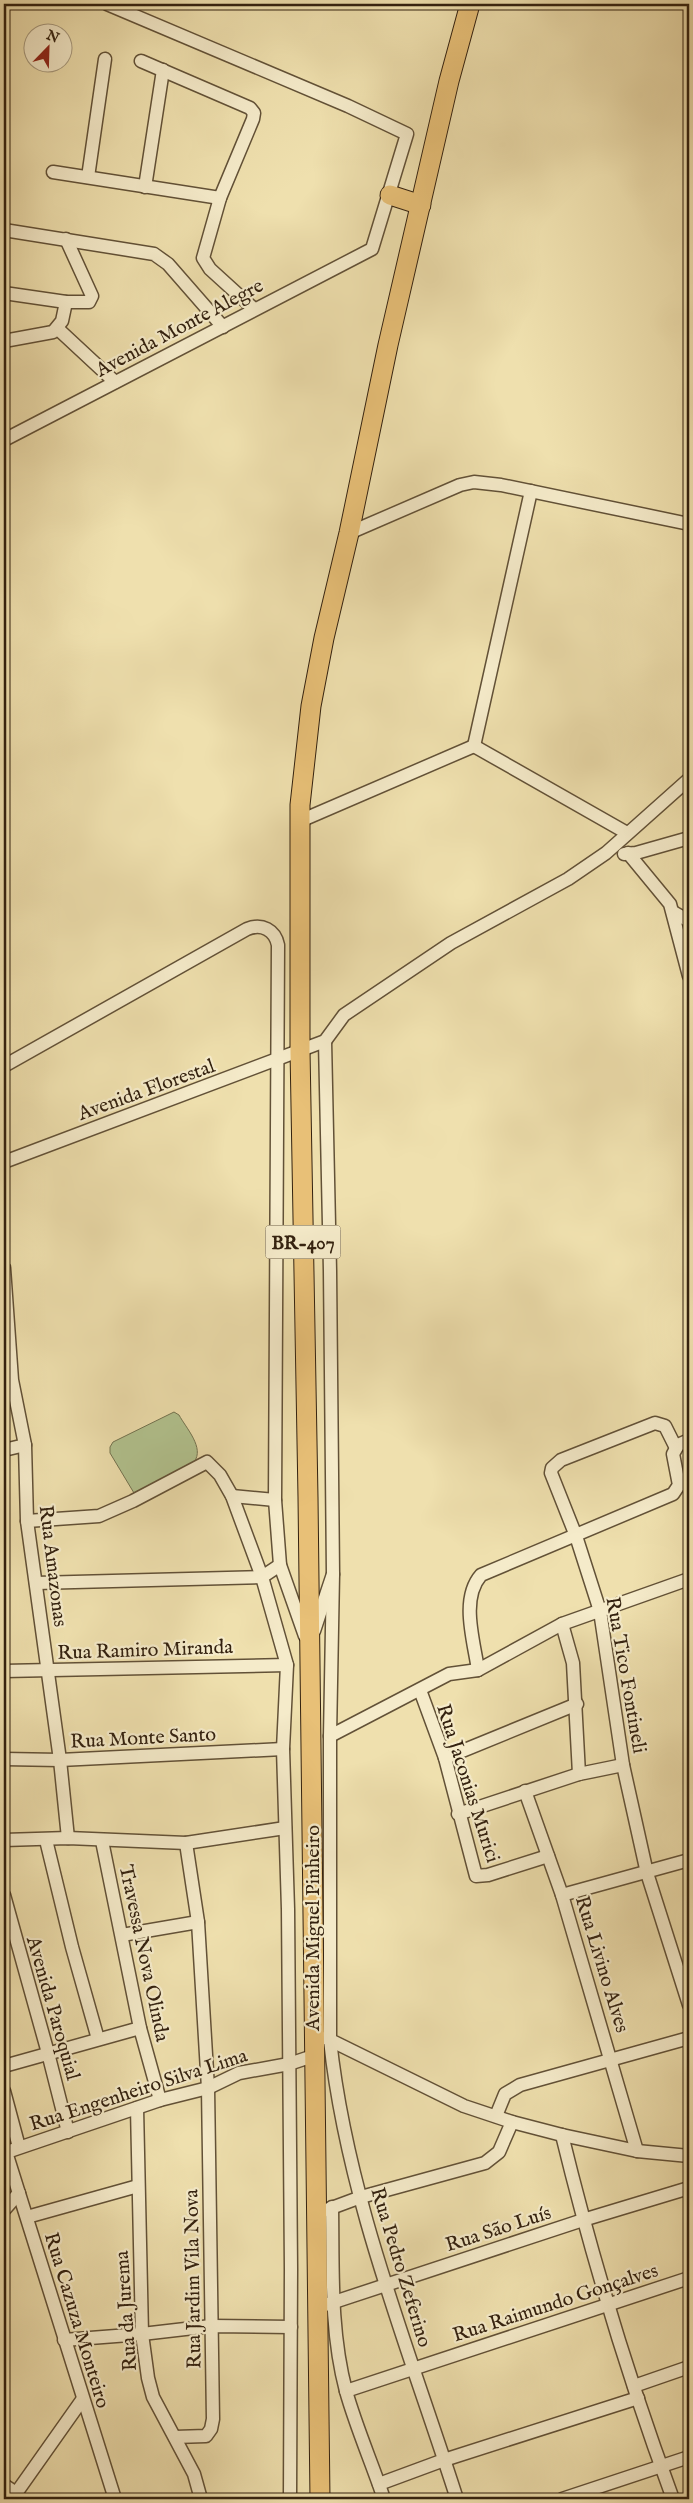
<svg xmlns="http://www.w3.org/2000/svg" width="693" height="2503" viewBox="0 0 693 2503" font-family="'IM FELL English',serif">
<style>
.green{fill:#b2c38f;stroke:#72724f}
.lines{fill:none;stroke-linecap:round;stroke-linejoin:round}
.minor-casing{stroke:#625137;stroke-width:15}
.highway-casing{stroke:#33210f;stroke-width:21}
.minor{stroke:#f5ebca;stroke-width:12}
.highway{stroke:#e8c077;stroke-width:19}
.labels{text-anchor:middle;stroke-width:4.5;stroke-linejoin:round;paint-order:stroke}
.shield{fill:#f5ebca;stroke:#6d5e47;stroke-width:1}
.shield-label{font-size:19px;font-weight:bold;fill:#33210f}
.street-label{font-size:20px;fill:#33210f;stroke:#f5ebca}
</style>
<rect width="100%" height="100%" fill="#efe0ae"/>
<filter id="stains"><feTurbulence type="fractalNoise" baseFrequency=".004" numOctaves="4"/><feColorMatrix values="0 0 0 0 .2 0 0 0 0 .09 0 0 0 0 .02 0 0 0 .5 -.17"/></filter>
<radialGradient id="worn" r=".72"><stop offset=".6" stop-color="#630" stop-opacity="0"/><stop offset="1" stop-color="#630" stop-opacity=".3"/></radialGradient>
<path class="green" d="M174,1412L179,1415C186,1428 205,1448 194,1462L134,1493L110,1453V1447L113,1442Z"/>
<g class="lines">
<g class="minor-casing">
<g id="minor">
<polyline points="141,61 250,108 254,113 253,119 220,198 203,258 210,269 254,309"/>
<polyline points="53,172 220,198"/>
<polyline points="88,177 105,59"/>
<polyline points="145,187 163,70"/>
<polyline points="4,230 154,254 168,264 223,327"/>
<polyline points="4,293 66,302 89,302 92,296 66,239"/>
<polyline points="58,329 115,382"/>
<polyline points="4,341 53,332 62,321 66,302"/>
<polyline points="4,440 372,249 407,134 348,106 107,4"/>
<polyline points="349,533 460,485 474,482 501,485 689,524"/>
<polyline points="474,746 531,491"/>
<polyline points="474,746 627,833"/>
<polyline points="300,821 474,746"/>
<polyline points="628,853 670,904 689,976"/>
<polyline points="624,854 636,853 689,838"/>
<polyline points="673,912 689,921"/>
<path d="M4,1066L247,929C262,923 275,930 278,945L275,1500L280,1565L305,1636"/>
<polyline points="4,1162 325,1041 344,1015 451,943 568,879 606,853 689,779"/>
<polyline points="4,1268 12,1380 25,1445 27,1521 60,1760 68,1838"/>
<polyline points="676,1448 665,1426 655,1423 561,1460 552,1468 551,1473 576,1536 600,1611 623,1765 647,1873 689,2005"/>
<polyline points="4,1450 25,1445"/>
<polyline points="232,1496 275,1500"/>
<polyline points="27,1521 99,1516 133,1501 207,1462 220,1475 232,1496 262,1577 287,1665 283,1749 288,1909 291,2269 290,2499"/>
<polyline points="333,1574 330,1736 330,2040 464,2106 512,2122 562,2135 637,2151 689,2156"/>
<polyline points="36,1583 262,1577 280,1565"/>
<polyline points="562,1624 573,1663 579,1774"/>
<polyline points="314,1631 333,1574 330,1271 325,1041"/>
<path d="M478,1670C474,1641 460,1599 481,1575L673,1494L679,1485L673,1454L678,1445L689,1440"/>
<polyline points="4,1671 287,1665"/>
<polyline points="420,1690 445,1758 476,1876 488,1875 548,1856"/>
<polyline points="330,1736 449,1674 478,1670 562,1624 689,1579"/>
<polyline points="445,1758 577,1704"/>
<polyline points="4,1759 60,1760 283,1749"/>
<polyline points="525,1791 562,1895 637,2151"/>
<polyline points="458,1814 579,1774 623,1765"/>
<polyline points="4,1840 68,1838 186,1843 285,1828"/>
<polyline points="46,1840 72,1947 98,2039"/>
<polyline points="102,1841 140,2028 160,2100"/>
<polyline points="4,1895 48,2053 68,2132"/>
<polyline points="562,1895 689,1860"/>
<polyline points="122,1935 198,1922"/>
<path d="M325,2038L330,2040C347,2198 409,2349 457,2499"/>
<polyline points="4,2066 140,2028"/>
<polyline points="4,2091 19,2147"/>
<polyline points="137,2108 142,2334 148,2378 153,2397 194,2474 201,2499"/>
<polyline points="496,2116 505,2094 520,2085 689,2038"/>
<path d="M562,2135C592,2258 629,2380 673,2499"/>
<polyline points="6,2152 115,2499"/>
<polyline points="4,2153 160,2100 208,2088 239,2073 289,2064 313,2056"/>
<path d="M332,2207C333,2268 330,2331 346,2391C356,2427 372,2463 384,2499"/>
<polyline points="4,2210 19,2193"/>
<polyline points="326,2210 361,2197 485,2163 499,2152 512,2122"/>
<polyline points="27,2217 138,2186"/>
<polyline points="319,2307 583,2220 689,2188"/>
<polyline points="64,2340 142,2334 211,2326 291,2327"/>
<polyline points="634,2386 689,2367"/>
<polyline points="346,2391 689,2278"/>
<polyline points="175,2437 206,2436 211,2429 213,2419 208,2088 198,1922 186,1843"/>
<polyline points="379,2484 444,2460 638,2398"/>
<polyline points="4,2485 16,2493"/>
<polyline points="12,2499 82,2400"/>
<polyline points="562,2499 689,2457"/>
</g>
</g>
<g class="highway-casing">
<g id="highway">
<polyline points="390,195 421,205"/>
<polyline points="320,2499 308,1497 300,1050 300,805 311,706 324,638 349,533 388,345 449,81 470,4"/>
</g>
</g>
<use href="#minor" class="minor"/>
<use href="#highway" class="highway"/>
</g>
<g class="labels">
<rect class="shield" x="265.5" y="1225.5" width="75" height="33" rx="4"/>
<g class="shield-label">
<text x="303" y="1249">BR-407</text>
</g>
<g class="street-label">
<text transform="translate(179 327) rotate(-28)" y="7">Avenida Monte Alegre</text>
<text transform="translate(146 1089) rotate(-20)" y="7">Avenida Florestal</text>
<text transform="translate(54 1566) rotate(83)" y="7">Rua Amazonas</text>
<text transform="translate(145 1649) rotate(-2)" y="7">Rua Ramiro Miranda</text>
<text transform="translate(627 1675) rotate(80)" y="7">Rua Tico Fontineli</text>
<text transform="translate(143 1737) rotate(-3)" y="7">Rua Monte Santo</text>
<text transform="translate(469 1783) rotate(72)" y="7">Rua Jaconias Murici</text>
<text transform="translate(312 1928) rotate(-90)" y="7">Avenida Miguel Pinheiro</text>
<text transform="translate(145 1953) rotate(78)" y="7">Travessa Nova Olinda</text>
<text transform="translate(603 1964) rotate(73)" y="7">Rua Livino Alves</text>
<text transform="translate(54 2008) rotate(74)" y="7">Avenida Paroquial</text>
<text transform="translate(138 2089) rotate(-18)" y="7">Rua Engenheiro Silva Lima</text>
<text transform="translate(498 2228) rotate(-18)" y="7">Rua São Luís</text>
<text transform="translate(402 2267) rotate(73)" y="7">Rua Pedro Zeferino</text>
<text transform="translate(192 2279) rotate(-91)" y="7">Rua Jardim Vila Nova</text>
<text transform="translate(555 2302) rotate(-18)" y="7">Rua Raimundo Gonçalves</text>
<text transform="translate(125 2311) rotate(-94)" y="7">Rua da Jurema</text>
<text transform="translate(78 2320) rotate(73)" y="7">Rua Cazuza Monteiro</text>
</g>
</g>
<rect width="693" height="2503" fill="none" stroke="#efe0ae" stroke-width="20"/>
<rect x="5" y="5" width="683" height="2493" fill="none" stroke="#33210f" stroke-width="2.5"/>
<rect x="10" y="10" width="673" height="2483" fill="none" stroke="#33210f"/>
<g transform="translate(48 48) rotate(23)"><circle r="24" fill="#f5ebca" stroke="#a79a7f"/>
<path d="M0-4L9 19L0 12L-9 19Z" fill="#8f2418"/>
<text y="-8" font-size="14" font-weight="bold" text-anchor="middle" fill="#33210f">N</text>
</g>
<rect width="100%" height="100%" filter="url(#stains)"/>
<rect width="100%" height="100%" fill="url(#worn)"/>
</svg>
